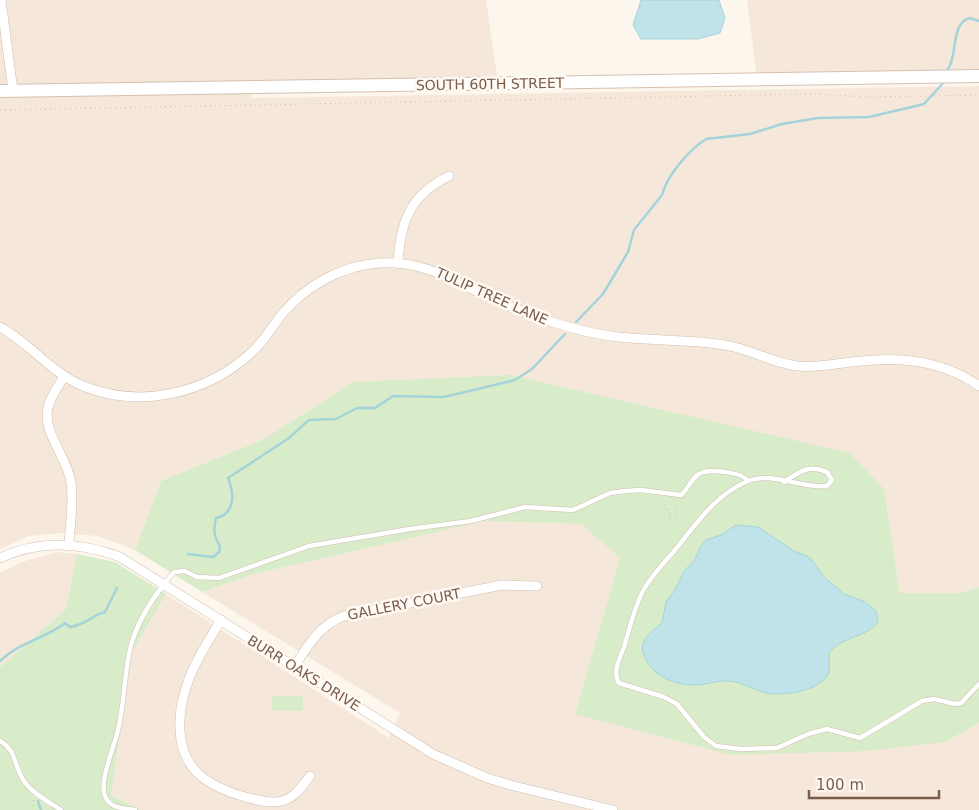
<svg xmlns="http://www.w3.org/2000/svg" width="979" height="810" viewBox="0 0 979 810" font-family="'DejaVu Sans',sans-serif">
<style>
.residential{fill:#f5e8da}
.green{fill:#d8ecc9}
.water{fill:#bfe3e8;stroke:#a5d3da}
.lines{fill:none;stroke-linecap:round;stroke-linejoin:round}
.stream{stroke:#a5d3da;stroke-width:2.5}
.lane-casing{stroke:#d1beb0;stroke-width:5.5}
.street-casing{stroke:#d1beb0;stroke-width:10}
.secondary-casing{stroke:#d6c0b0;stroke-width:14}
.path{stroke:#d9b8a5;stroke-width:1;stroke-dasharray:1 4;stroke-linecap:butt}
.lane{stroke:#fff;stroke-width:4.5}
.street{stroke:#fff;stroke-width:9}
.secondary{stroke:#fff;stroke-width:12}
.labels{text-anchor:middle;stroke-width:5;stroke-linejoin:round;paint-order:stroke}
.street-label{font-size:14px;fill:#7a5c4d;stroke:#fffaf3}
</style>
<rect width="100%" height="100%" fill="#fdf6ec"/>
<g class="residential">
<polygon points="0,0 486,0 498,83 251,88 251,98 979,86 979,587 961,593 900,593 884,489 353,382 264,439 161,481 135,550 98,536 62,533 29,536 0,549"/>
<polygon points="747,0 979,0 979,76 757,79"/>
<polygon points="486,521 581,524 620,558 575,714 945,742 979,723 979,810 140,810 111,795 132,652 166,594 389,738 400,713 202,592 250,575"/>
<polygon points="56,552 77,554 66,609 0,667 0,573 22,562"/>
</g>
<g class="green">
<polygon points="510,375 850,453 884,489 900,593 961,593 979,587 979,723 945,742 868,751 731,755 575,714 620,558 581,524 486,521 250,575 202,592 135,550 161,481 264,439 353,382"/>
<polygon points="77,554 115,562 166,594 132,652 111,795 140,810 0,810 0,667 66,609"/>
<polygon points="272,696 303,696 303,711 272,710"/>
</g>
<g class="water">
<polygon points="641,0 719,0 725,18 720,33 698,39 641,39 633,25"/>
<path d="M736,525L758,527L794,551L807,556L812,560L823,576L844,594L865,602L876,611L878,621C870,637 841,636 829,653C829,661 831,669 827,676C816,692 783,696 766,693C754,690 742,682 729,681C718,680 707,685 695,685C676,685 656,678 646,660C636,642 649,634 662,623L666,602L675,590L684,571L694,561L701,546L706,540L721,535Z"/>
</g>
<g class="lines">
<g class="stream">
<path d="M948,69C958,56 950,23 970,18L979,21"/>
<path d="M576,322L603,294L628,252L634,230L662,195C667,175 689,150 706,139L750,134L782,124L818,118L869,117L916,106L924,104L945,81"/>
<path d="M188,554L213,557L219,552L220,546C214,537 213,530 216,518C236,514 234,492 228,478L289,438L309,420L336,419L357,408H375L393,396L444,397L515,380L532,369L565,334"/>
<path d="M0,661C19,642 45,639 65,623L70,627C86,625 92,615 105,612L117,588"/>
<polyline points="38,801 41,810"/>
</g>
<g class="lane-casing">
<g id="lane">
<path d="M784,482C800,472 808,464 827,472L832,480L827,486C802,489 773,471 748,481C716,494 696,524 675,550C664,563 652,575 644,589C634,607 630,628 624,647C620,657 612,673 619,683L664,697L677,704L704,737L716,746L741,749L777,748L808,734L827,729L860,738L922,701L934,699L955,704L961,703L979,684"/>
<path d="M0,741C17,750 14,767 24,781C32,793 49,802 61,810"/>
<path d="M135,810C123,808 108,809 104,793C101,777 114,747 118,730C124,705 124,679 129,654C134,625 155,594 174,572L185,571L197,577L219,578L309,546L410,529L471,521L525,507L573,510L610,493L625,491L641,490L681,495C688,489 691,479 699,474C708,468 742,472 748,481"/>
</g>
</g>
<g class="street-casing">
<g id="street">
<polyline points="1,0 13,91"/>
<path d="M398,263C400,222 410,195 449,176"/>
<path d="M0,327C30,343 51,373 83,386C140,409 207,394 252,352C264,341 272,327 282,314C307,285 341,266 379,263C416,260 444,275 476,291C521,312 568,331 618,337C654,341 690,339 725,345C750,349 773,363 797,366C815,368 833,364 851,362C896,356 940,359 979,386"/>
<path d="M64,377C58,386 51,396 48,407C42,434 68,457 71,483C74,503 70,525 69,544"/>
<path d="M0,558C39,540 80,542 120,557L433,754L487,778L514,786L613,810"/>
<path d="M221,620C198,657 174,695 181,740C187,775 214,788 245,797C257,800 270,804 282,801C296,797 302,786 310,776"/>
<path d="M294,667C308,646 319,625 344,616L502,585L537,586"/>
</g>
</g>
<g class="secondary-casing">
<polyline id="secondary" points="0,91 979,76"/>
</g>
<g class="path">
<polyline points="0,110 812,94 870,97 979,95"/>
<polyline points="662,500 670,514 674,512 668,518 674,522 678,517 675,509 679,501"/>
<polyline points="33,800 34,810"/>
</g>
<use href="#lane" class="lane"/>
<use href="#street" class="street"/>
<use href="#secondary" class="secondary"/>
</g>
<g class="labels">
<g class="street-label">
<text transform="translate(490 84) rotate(-1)" y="5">SOUTH 60TH STREET</text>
<text transform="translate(492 296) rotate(24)" y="5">TULIP TREE LANE</text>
<text transform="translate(404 604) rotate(-11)" y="5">GALLERY COURT</text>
<text transform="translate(304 673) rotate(32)" y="5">BURR OAKS DRIVE</text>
</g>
</g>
<path d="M809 790v8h130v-8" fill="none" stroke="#7a5c4d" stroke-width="2.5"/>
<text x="816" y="790" font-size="15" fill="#7a5c4d" stroke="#fffaf3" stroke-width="4" paint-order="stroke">100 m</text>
</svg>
